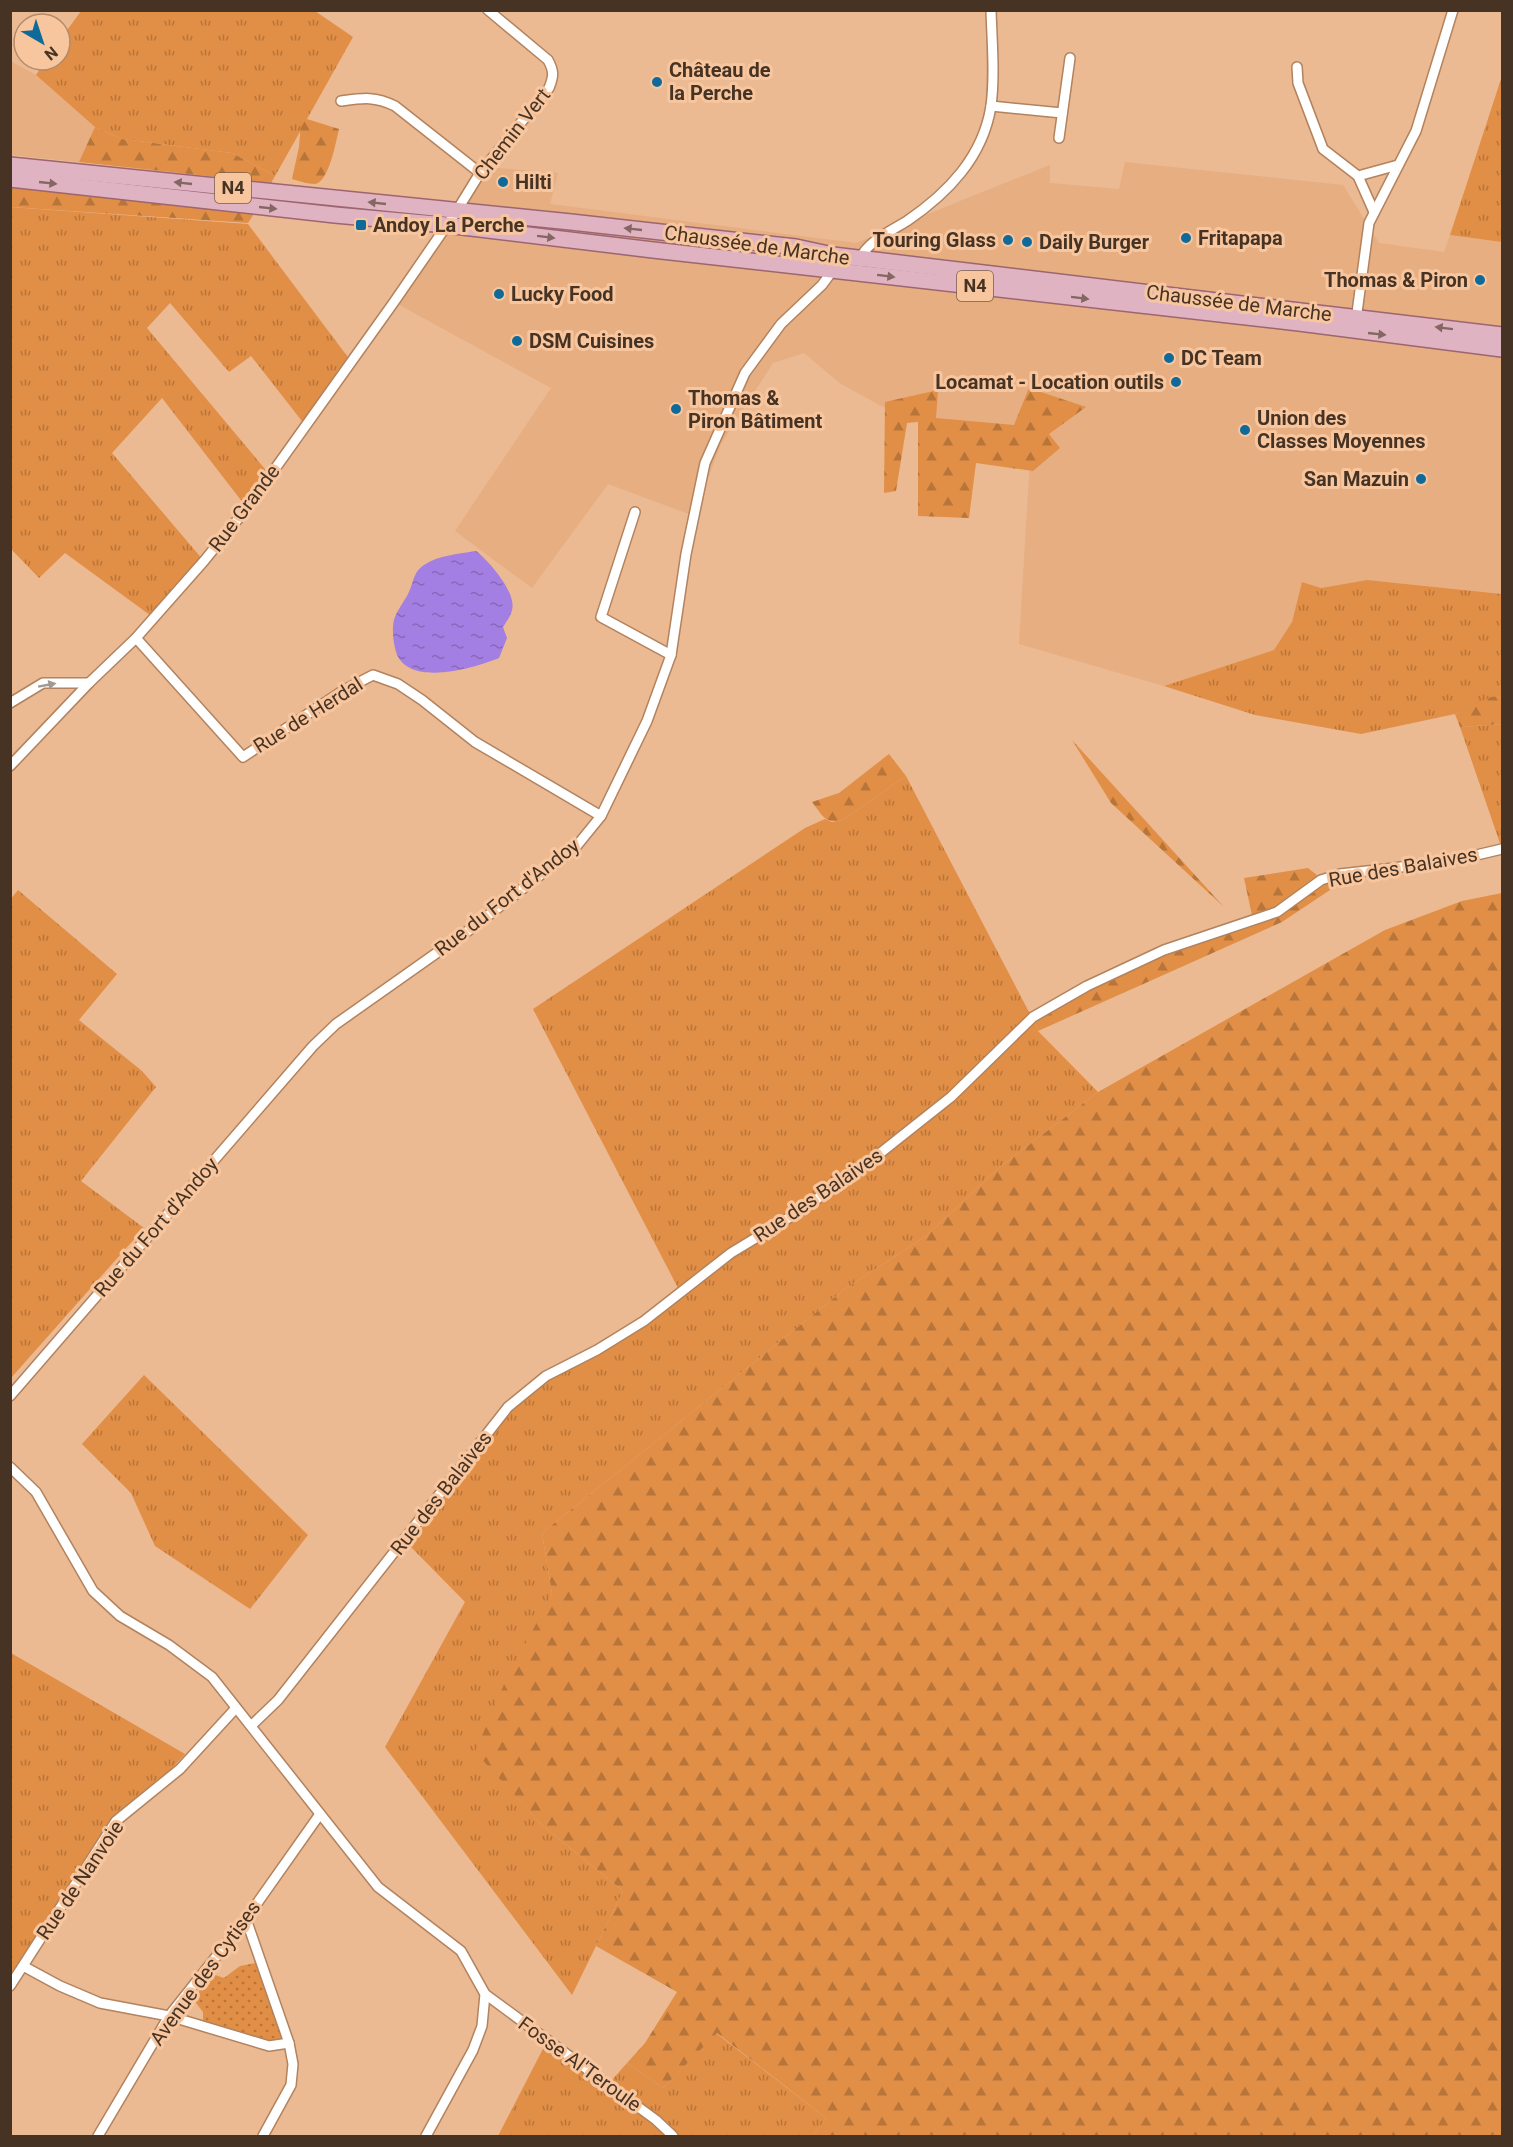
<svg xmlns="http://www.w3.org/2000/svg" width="1513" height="2147" viewBox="0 0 1513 2147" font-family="Roboto,sans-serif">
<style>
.built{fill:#e6ae81}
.grass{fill:url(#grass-tufts)}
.forest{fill:url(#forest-firs)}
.park{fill:url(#park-dots)}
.water{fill:url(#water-ripples)}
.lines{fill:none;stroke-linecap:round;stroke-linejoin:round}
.street-casing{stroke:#b2835e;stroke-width:12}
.primary-casing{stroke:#9d6570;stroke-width:18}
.street{stroke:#fff;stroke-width:9}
.primary{stroke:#e0b3c2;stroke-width:15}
.oneway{fill:#846663}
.oneway2{fill:#a39991}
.poi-dot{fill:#0f6a9a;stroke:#f8c69e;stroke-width:2}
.labels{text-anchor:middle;stroke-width:6;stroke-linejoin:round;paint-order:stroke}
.shield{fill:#f8c69e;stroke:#7c5f48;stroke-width:1.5}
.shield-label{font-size:18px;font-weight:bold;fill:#473323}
.poi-label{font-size:20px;font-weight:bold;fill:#473323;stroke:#f8c69e;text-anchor:start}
.street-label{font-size:20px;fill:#473323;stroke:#f8c69e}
</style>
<defs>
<pattern id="grass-tufts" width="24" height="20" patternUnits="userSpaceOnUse" patternTransform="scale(1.5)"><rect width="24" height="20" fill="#e18e46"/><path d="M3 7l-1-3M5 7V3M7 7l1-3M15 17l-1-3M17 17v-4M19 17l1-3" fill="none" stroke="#b8753a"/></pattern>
<pattern id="forest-firs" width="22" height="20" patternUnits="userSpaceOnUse" patternTransform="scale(1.5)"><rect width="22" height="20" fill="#e18e46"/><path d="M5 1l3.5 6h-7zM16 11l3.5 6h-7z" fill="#b8753a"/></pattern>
<pattern id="park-dots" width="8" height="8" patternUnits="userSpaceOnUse" patternTransform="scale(1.5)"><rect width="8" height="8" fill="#e18e46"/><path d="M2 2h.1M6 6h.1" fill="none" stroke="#b8753a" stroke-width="1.8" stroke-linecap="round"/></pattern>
<pattern id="water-ripples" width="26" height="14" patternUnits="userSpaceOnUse" patternTransform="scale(1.5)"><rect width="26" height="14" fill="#a37ee3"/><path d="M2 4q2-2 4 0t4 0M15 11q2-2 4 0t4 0" fill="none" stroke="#8768b8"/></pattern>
</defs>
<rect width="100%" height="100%" fill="#ebb992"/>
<g class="built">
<polygon points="10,61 36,75 95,127 79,162 11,155"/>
<polygon points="1125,162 1343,185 1379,243 1444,252 1450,235 1502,242 1502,594 1367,580 1321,588 1302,582 1292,622 1275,650 1164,686 1019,644 1031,441 936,418 885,408 841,384 804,353 773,363 721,444 694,516 608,484 532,588 455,531 551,388 394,302 488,167 558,173 550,204 856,243 1050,165 1050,183 1119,189"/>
</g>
<g class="grass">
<polygon points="81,11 315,11 353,37 307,119 301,122 301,130 275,176 232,153 122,139 95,127 36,75 46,60 60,60 60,40"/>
<polygon points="1502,76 1502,242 1450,235"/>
<polygon points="10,207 248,224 350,360 305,425 251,356 229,372 170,303 147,328 270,475 247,508 162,398 112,453 204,561 154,618 65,553 39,578 11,549"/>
<polygon points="1367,580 1502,594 1502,696 1491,698 1455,714 1361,734 1255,715 1164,686 1274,650 1292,622 1302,582 1321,588"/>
<polygon points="1502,724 1502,849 1460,727"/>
<polygon points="906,776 1030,1014 949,1094 867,1159 798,1207 730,1249 678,1288 533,1009 805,828 825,819 832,822 843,820"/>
<polygon points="18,890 117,974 79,1020 142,1071 156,1087 81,1181 144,1228 11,1378 10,900"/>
<polygon points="1033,1017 1038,1031 1098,1092 1000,1167 926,1236 845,1289 542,1533 552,1594 476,1752 542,1825 623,1891 572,1995 385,1747 465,1602 409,1545 512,1409 529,1392 732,1257 954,1098"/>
<polygon points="144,1375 308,1535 250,1609 155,1546 131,1493 82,1444"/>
<polygon points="11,1653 185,1754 163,1778 116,1814 11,1977"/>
<polygon points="716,2033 826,2118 813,2136 678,2136 646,2108 611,2081 627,2063 663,2088"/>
<polygon points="546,2043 653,2123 666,2136 498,2136"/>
</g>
<g class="forest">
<path d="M307,119L339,129C336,141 329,182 315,184C308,184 299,181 292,179L299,147L301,121Z"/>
<polygon points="95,127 122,139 232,153 275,176 271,183 79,162"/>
<polygon points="10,186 255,212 248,223 11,207"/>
<polygon points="1029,388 1086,407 1049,434 1060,448 1033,471 976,463 969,518 918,516 918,422 907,423 896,491 884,493 885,402 938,390 936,418 1014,425"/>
<polygon points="1502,696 1502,724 1460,727 1455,714 1491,697"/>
<polygon points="1072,740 1224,907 1111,803"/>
<path d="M889,754L906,776L843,820C824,824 823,816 812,802L839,793Z"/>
<polygon points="1308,868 1333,888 1282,922 1038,1031 1033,1017 1164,950 1253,920 1244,878"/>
<polygon points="1502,893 1502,2136 813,2136 826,2118 717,2033 663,2088 627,2063 645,2043 677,1992 596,1946 623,1891 542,1825 475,1752 505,1682 552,1594 542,1533 845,1289 926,1236 1000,1167 1098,1092 1385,930 1462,901"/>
</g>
<polygon class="park" points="256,1963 285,2040 270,2043 203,2021 203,2012 193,1999 212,1974 224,1978 240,1966"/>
<path class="water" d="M476,551C489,561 517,593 512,610C511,616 506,622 503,627L507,638L499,658C472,669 403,689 395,648C393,639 392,628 394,620C396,612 403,603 407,596C414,584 412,573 424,565C438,555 460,554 476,551Z"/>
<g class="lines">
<g class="street-casing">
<g id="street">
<polyline points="1297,67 1298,83 1323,149 1358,176 1374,212"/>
<path d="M341,101C363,98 375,96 395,106L480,173"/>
<polyline points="991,106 1062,113"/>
<polyline points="1059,138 1070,58"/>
<polyline points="1358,176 1398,165"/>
<path d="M859,261C866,242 891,231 907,221C948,193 983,157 991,106C995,75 992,42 991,10"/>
<polyline points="1356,320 1369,223 1416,131 1453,10"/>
<polyline points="635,512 601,617 671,655"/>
<polyline points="136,638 243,757 344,690 373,675 398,684 422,700 475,742 601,816"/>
<polyline points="10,703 43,683 89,683"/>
<path d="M10,766L89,683L136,638L204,561L247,508L394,302L456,212L480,173L549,88C554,76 554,71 548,60L488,10"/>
<polyline points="10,1396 313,1046 336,1024 472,928 575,848 601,816 647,721 671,655 686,554 705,463 745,373 781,324 822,285 833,270 833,267"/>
<polyline points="10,1467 36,1492 93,1591 120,1616 169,1645 212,1677 378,1887 461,1951 485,1994 482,2026 473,2050 426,2136"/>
<polyline points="252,1725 278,1700 508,1407 546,1376 597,1350 644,1321 731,1253 800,1211 869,1162 951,1097 1033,1017 1087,986 1164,950 1277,912 1321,880 1340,874 1394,868 1468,857 1502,849"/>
<polyline points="246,1919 289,2043 293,2064 291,2085 263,2136"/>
<polyline points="23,1966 60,1986 100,2003 169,2016 269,2046 289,2043"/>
<polyline points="10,1986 116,1821 180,1769 236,1708"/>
<polyline points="485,1994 656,2120 673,2136"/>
<polyline points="98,2136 169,2016 246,1919 320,1814"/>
</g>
</g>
<g class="primary-casing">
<g id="primary">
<polyline points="10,165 571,222 796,247 833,255 1502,335"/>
<polyline points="10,179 335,215 446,225 653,250 1299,323 1502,349"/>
</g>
</g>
<use href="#street" class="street"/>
<use href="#primary" class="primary"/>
</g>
<defs><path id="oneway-solid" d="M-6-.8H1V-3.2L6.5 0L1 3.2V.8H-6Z" transform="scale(1.5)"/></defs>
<g class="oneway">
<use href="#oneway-solid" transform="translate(48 183) rotate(6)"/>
<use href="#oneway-solid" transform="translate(183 183) rotate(-174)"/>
<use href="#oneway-solid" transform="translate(377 203) rotate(-174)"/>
<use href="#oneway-solid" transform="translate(268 208) rotate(6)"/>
<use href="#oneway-solid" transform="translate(633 229) rotate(-174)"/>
<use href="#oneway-solid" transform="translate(546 237) rotate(7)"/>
<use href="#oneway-solid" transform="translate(886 276) rotate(7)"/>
<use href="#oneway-solid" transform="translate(1080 298) rotate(7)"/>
<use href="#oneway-solid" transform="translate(1444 328) rotate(-173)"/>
<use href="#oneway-solid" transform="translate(1377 334) rotate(6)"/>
</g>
<use class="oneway2" href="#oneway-solid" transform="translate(47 685) rotate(-10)"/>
<g class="poi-dot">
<circle cx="657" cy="82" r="6"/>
<circle cx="503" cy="182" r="6"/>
<rect x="355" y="219" width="12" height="12" rx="3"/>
<circle cx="1186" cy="238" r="6"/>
<circle cx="1008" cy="240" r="6"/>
<circle cx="1027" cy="242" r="6"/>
<circle cx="1480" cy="280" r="6"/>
<circle cx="499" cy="294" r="6"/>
<circle cx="517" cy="341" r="6"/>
<circle cx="1169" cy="358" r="6"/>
<circle cx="1176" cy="382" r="6"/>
<circle cx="676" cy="409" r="6"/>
<circle cx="1245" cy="430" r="6"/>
<circle cx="1421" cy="479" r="6"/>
</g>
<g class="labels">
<g class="shield">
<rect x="215" y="173" width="36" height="30" rx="4.5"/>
<rect x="957" y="271" width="36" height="30" rx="4.5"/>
</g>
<g class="shield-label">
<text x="233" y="194">N4</text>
<text x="975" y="292">N4</text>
</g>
<g class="poi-label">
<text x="669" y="77">Château de<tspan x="669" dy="23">la Perche</tspan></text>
<text x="515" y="189">Hilti</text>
<text x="373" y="232">Andoy La Perche</text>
<text x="1198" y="245">Fritapapa</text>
<text x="996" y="247" text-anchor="end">Touring Glass</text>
<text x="1039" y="249">Daily Burger</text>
<text x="1468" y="287" text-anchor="end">Thomas &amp; Piron</text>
<text x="511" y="301">Lucky Food</text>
<text x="529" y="348">DSM Cuisines</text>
<text x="1181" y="365">DC Team</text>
<text x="1164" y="389" text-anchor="end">Locamat - Location outils</text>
<text x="688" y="405">Thomas &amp;<tspan x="688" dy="23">Piron Bâtiment</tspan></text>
<text x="1257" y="425">Union des<tspan x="1257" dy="23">Classes Moyennes</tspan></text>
<text x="1409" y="486" text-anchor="end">San Mazuin</text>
</g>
<g class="street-label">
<text transform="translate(512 134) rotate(-52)" y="7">Chemin Vert</text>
<text transform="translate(757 245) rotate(8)" y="7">Chaussée de Marche</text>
<text transform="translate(1239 303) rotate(7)" y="7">Chaussée de Marche</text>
<text transform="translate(244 508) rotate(-53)" y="7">Rue Grande</text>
<text transform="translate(308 715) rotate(-32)" y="7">Rue de Herdal</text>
<text transform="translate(1403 867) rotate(-10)" y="7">Rue des Balaives</text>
<text transform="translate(507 897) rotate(-38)" y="7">Rue du Fort d'Andoy</text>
<text transform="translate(818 1195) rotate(-34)" y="7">Rue des Balaives</text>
<text transform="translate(156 1227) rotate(-49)" y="7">Rue du Fort d'Andoy</text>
<text transform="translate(441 1493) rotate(-52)" y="7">Rue des Balaives</text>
<text transform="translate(80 1880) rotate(-56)" y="7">Rue de Nanvoie</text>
<text transform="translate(205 1973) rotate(-54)" y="7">Avenue des Cytises</text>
<text transform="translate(580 2064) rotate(36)" y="7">Fosse Al'Teroule</text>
</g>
</g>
<rect width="1513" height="2147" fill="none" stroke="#473323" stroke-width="24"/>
<g transform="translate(42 42) rotate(141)"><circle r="28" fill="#f8c69e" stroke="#b18b6d" stroke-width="1.5"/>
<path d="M0-4.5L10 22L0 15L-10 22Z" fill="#0f6a9a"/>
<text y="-9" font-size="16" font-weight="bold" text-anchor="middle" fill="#473323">N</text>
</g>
</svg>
